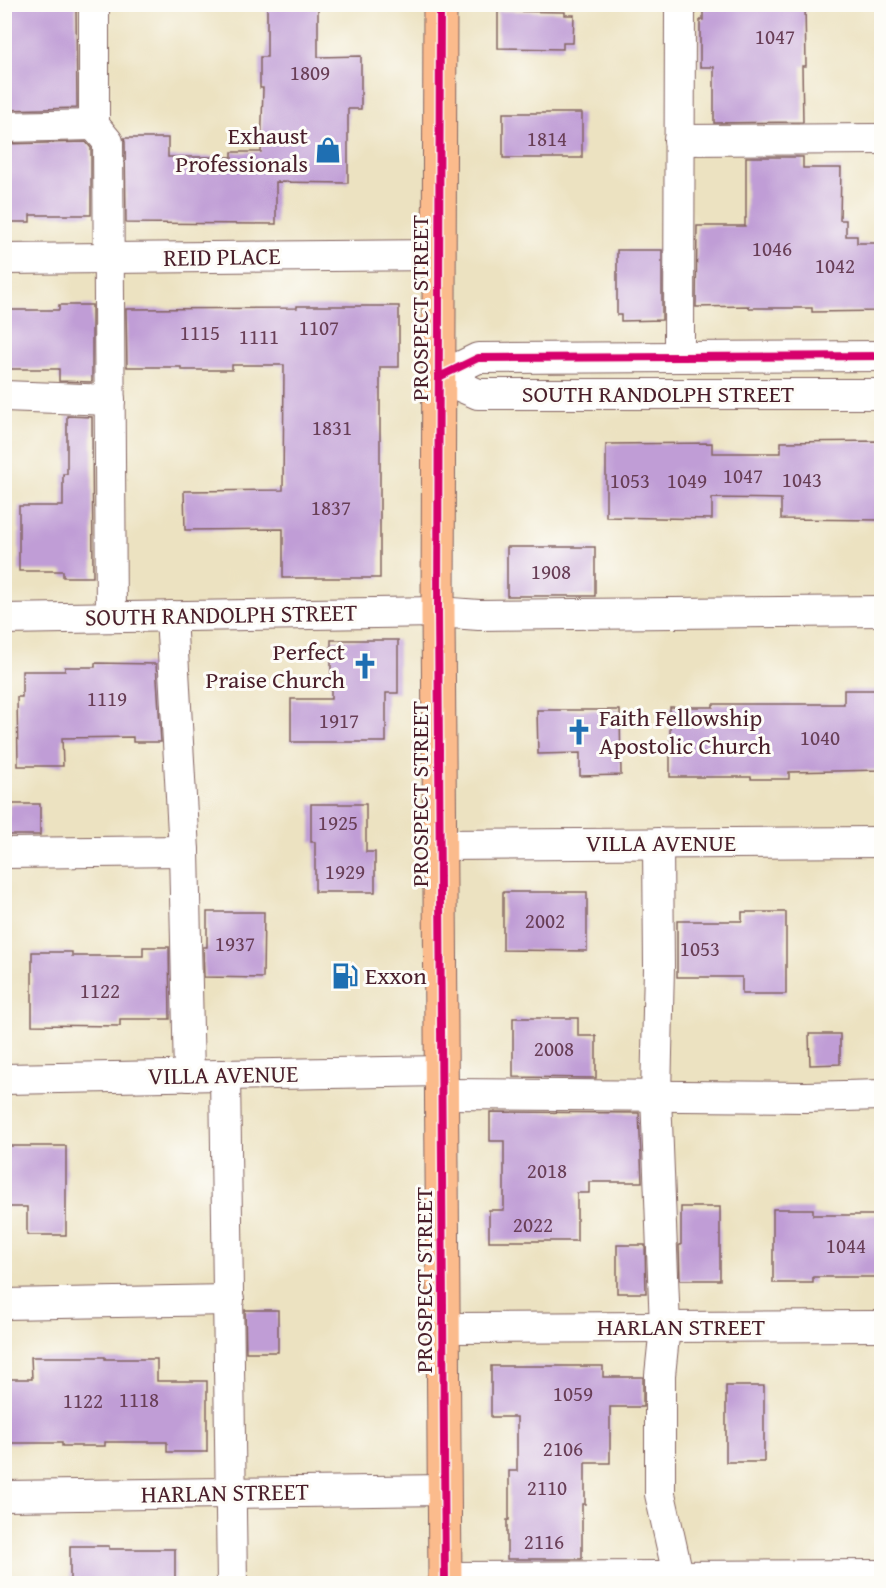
<svg xmlns="http://www.w3.org/2000/svg" width="886" height="1588" viewBox="0 0 886 1588" font-family="'Gentium Book Plus',serif">
<style>
.building{fill:#c09dd6}
.lines{fill:none;stroke-linecap:round;stroke-linejoin:round}
.minor-casing{stroke:#836360;stroke-width:32}
.major-casing{stroke:#836360;stroke-width:35}
.minor{stroke:#fff;stroke-width:30}
.major{stroke:#fbbb8c;stroke-width:33}
.cycleway-casing{stroke:#fdfcf7;stroke-width:11}
.cycleway{stroke:#d6006c;stroke-width:8}
.labels{text-anchor:middle;stroke-width:6;stroke-linejoin:round;paint-order:stroke}
.number-label{font-size:21px;fill:#683e56}
.poi-label{font-size:24px;fill:#4a1f2b;stroke:#fdfcf7;text-anchor:end}
.street-label{font-size:24px;fill:#4a1f2b;stroke:#fdfcf7}
</style>
<rect width="100%" height="100%" fill="#fdfcf7"/>
<filter id="ink" filterUnits="userSpaceOnUse"><feTurbulence type="fractalNoise" baseFrequency=".0167" numOctaves="2"/><feDisplacementMap in="SourceGraphic" scale="12" xChannelSelector="R" yChannelSelector="G"/><feConvolveMatrix kernelMatrix="1 2 1 2 8 2 1 2 1" color-interpolation-filters="sRGB"/></filter>
<filter id="wash" filterUnits="userSpaceOnUse"><feTurbulence type="fractalNoise" baseFrequency=".008" numOctaves="4" result="noise"/><feDisplacementMap in="SourceGraphic" scale="24" xChannelSelector="R" yChannelSelector="G"/><feGaussianBlur stdDeviation="1.35" result="paint"/><feColorMatrix in="noise" values="0 0 0 0 0 0 0 0 0 0 0 0 0 0 0 0 0 1.4 0 .05"/><feComposite in="paint" operator="in"/></filter>
<g filter="url(#wash)">
<rect width="100%" height="100%" fill="#ece2c1"/>
<g id="blocks">
<g class="building">
<polygon points="4,4 76,4 77,108 4,110"/>
<polygon points="267,4 318,4 318,57 361,56 361,109 348,109 348,183 276,182 276,224 126,223 125,142 124,138 168,138 168,157 232,157 232,152 261,152 263,88 260,88 260,57 267,57"/>
<polygon points="703,4 805,4 806,66 802,66 803,122 714,123 714,67 700,67 700,20 703,20"/>
<polygon points="498,11 565,12 565,15 574,15 573,43 563,43 563,49 498,48"/>
<rect x="503" y="113" width="79" height="45"/>
<polygon points="86,142 91,148 91,215 30,215 30,222 4,222 4,144"/>
<polygon points="746,157 803,157 803,168 841,168 840,220 846,220 846,236 857,236 857,243 882,243 882,311 812,312 812,308 749,308 749,306 696,307 697,226 745,226 745,218 746,218"/>
<polygon points="617,250 662,250 662,320 621,321 621,315 617,315"/>
<polygon points="59,305 92,305 92,382 59,381 59,369 4,369 4,310 59,310"/>
<polygon points="297,306 399,306 399,367 380,367 380,578 283,578 283,529 185,530 184,491 283,490 284,365 232,365 232,370 181,370 181,367 127,367 126,309 297,308"/>
<polygon points="67,416 92,417 93,577 63,577 63,571 19,571 19,506 63,506 63,474 67,474"/>
<polygon points="882,441 882,520 781,519 781,499 712,498 712,519 606,517 606,444 712,443 712,453 781,453 781,442"/>
<rect x="507" y="547" width="88" height="49"/>
<polygon points="331,640 398,640 398,693 386,693 386,742 291,742 291,699 331,699"/>
<polygon points="95,663 156,664 161,742 133,742 133,737 62,738 63,766 18,766 17,697 22,697 22,671 65,671 65,667 95,667"/>
<polygon points="844,690 882,690 882,770 789,772 789,779 751,779 751,777 670,777 670,707 713,707 713,704 844,704"/>
<polygon points="537,710 620,710 621,775 580,776 580,753 538,754"/>
<rect x="9" y="804" width="31" height="31"/>
<polygon points="311,804 366,804 366,852 375,852 375,892 315,892 315,842 311,842"/>
<polygon points="503,892 587,892 587,951 503,950"/>
<polygon points="207,912 264,912 263,978 204,977 203,947 207,947"/>
<polygon points="742,912 786,912 786,994 742,994 742,977 677,977 677,921 742,921"/>
<polygon points="143,947 169,947 170,1019 120,1019 120,1026 32,1025 32,952 72,952 72,956 143,956"/>
<polygon points="513,1018 578,1018 578,1036 596,1036 596,1078 513,1077"/>
<polygon points="809,1034 840,1034 840,1064 810,1065"/>
<polygon points="490,1112 639,1113 642,1182 589,1182 589,1193 577,1193 577,1241 489,1241 489,1210 504,1210 504,1141 490,1141"/>
<polygon points="4,1146 66,1146 66,1235 27,1235 27,1207 4,1207"/>
<polygon points="681,1207 720,1207 720,1280 680,1280 679,1245 681,1245"/>
<polygon points="773,1209 813,1209 813,1215 882,1215 882,1277 813,1277 813,1283 773,1283"/>
<polygon points="617,1245 645,1245 646,1293 617,1293"/>
<polygon points="245,1310 278,1310 278,1352 246,1352"/>
<polygon points="31,1357 105,1357 105,1359 157,1359 157,1381 207,1381 207,1452 167,1452 167,1442 105,1442 105,1446 62,1446 62,1443 4,1443 4,1379 32,1379"/>
<polygon points="491,1366 603,1366 603,1377 643,1377 643,1407 610,1407 610,1463 585,1463 585,1504 582,1504 582,1559 507,1559 507,1520 509,1520 509,1471 517,1471 517,1417 491,1417"/>
<rect x="726" y="1386" width="38" height="76"/>
<polygon points="70,1546 109,1546 109,1549 175,1549 175,1584 70,1584"/>
</g>
</g>
</g>
<g filter="url(#ink)">
<use href="#blocks" fill-opacity="0" stroke="#836360" stroke-width="1.5"/>
<g class="lines">
<g class="minor-casing">
<g id="minor">
<polyline points="94,4 94,125 108,142 111,617"/>
<polyline points="4,127 94,125"/>
<polyline points="679,140 882,139"/>
<polyline points="4,259 439,255"/>
<polyline points="679,341 680,4"/>
<polyline points="439,377 478,358 882,356"/>
<polyline points="439,377 478,394 882,394"/>
<polyline points="4,396 110,400"/>
<polyline points="171,616 184,851 189,1076"/>
<polyline points="4,619 438,612 479,615 882,611"/>
<polyline points="658,843 659,967 656,1096 665,1327 660,1375 660,1494 680,1584"/>
<polyline points="440,845 882,842"/>
<polyline points="4,853 184,851"/>
<polyline points="225,1075 232,1584"/>
<polyline points="4,1079 442,1071"/>
<polyline points="442,1094 806,1097 882,1095"/>
<polyline points="4,1304 229,1300"/>
<polyline points="444,1328 882,1326"/>
<polyline points="4,1496 445,1490"/>
<polyline points="445,1577 882,1575"/>
</g>
</g>
<g class="major-casing">
<polyline id="major" points="440,4 438,612 445,1584"/>
</g>
<use href="#minor" class="minor"/>
<use href="#major" class="major"/>
<g class="cycleway-casing">
<g id="cycleway">
<polyline points="440,4 438,612 445,1584"/>
<polyline points="439,377 478,358 882,356"/>
</g>
</g>
<use href="#cycleway" class="cycleway"/>
</g>
</g>
<defs>
<g id="shop-bare" transform="scale(2.07)"><path d="M-5-2.5h2.3a2.7 3.5 0 0 1 5.4 0H5L5.5 6h-11ZM-1.5-2.5h3a1.5 2.3 0 0 0-3 0Z" fill="#1f6fb2" stroke="#fdfcf7" stroke-width="2.5" paint-order="stroke"/></g>
<g id="church-bare" transform="scale(2.07)"><path d="M-1.2-6h2.4v3.5h3.3v2.4h-3.3V6h-2.4V-.1h-3.3v-2.4h3.3Z" fill="#1f6fb2" stroke="#fdfcf7" stroke-width="2.5" paint-order="stroke"/></g>
<g id="fuel-bare" transform="scale(2.07)"><path d="M-5.5-6h7V0h2V4h1.3V-2.5L3-4.5l.8-.8L6-3V5H2.5V1h-1V6h-7ZM-4.2-4.7v3.2H.2V-4.7Z" fill="#1f6fb2" stroke="#fdfcf7" stroke-width="2.5" paint-order="stroke"/></g>
</defs>
<g fill-rule="evenodd">
<use href="#shop-bare" x="328" y="150"/>
<use href="#church-bare" x="365" y="666"/>
<use href="#church-bare" x="579" y="732"/>
<use href="#fuel-bare" x="345" y="976"/>
</g>
<g class="labels">
<g class="number-label">
<text x="775" y="44">1047</text>
<text x="310" y="80">1809</text>
<text x="547" y="146">1814</text>
<text x="772" y="256">1046</text>
<text x="835" y="273">1042</text>
<text x="319" y="335">1107</text>
<text x="200" y="340">1115</text>
<text x="259" y="344">1111</text>
<text x="332" y="435">1831</text>
<text x="743" y="483">1047</text>
<text x="802" y="487">1043</text>
<text x="630" y="488">1053</text>
<text x="687" y="488">1049</text>
<text x="331" y="515">1837</text>
<text x="551" y="579">1908</text>
<text x="107" y="706">1119</text>
<text x="339" y="728">1917</text>
<text x="820" y="745">1040</text>
<text x="338" y="830">1925</text>
<text x="345" y="879">1929</text>
<text x="545" y="928">2002</text>
<text x="235" y="951">1937</text>
<text x="700" y="956">1053</text>
<text x="100" y="998">1122</text>
<text x="554" y="1056">2008</text>
<text x="547" y="1178">2018</text>
<text x="533" y="1232">2022</text>
<text x="846" y="1253">1044</text>
<text x="573" y="1401">1059</text>
<text x="139" y="1407">1118</text>
<text x="83" y="1408">1122</text>
<text x="563" y="1456">2106</text>
<text x="547" y="1495">2110</text>
<text x="544" y="1549">2116</text>
</g>
<g class="poi-label">
<text x="308" y="144">Exhaust<tspan x="308" dy="28">Professionals</tspan></text>
<text x="345" y="660">Perfect<tspan x="345" dy="28">Praise Church</tspan></text>
<text x="599" y="726" text-anchor="start">Faith Fellowship<tspan x="599" dy="28">Apostolic Church</tspan></text>
<text x="365" y="984" text-anchor="start">Exxon</text>
</g>
<g class="street-label">
<text transform="translate(222 257) rotate(-1)" y="8">REID PLACE</text>
<text transform="translate(420 308) rotate(-90)" y="8">PROSPECT STREET</text>
<text x="658" y="402">SOUTH RANDOLPH STREET</text>
<text transform="translate(221 615) rotate(-1)" y="8">SOUTH RANDOLPH STREET</text>
<text transform="translate(420 794) rotate(-90)" y="8">PROSPECT STREET</text>
<text x="661" y="851">VILLA AVENUE</text>
<text transform="translate(223 1075) rotate(-1)" y="8">VILLA AVENUE</text>
<text transform="translate(424 1280) rotate(-90)" y="8">PROSPECT STREET</text>
<text x="681" y="1335">HARLAN STREET</text>
<text transform="translate(225 1493) rotate(-1)" y="8">HARLAN STREET</text>
</g>
</g>
<rect width="886" height="1588" fill="none" stroke="#fdfcf7" stroke-width="24"/>
</svg>
